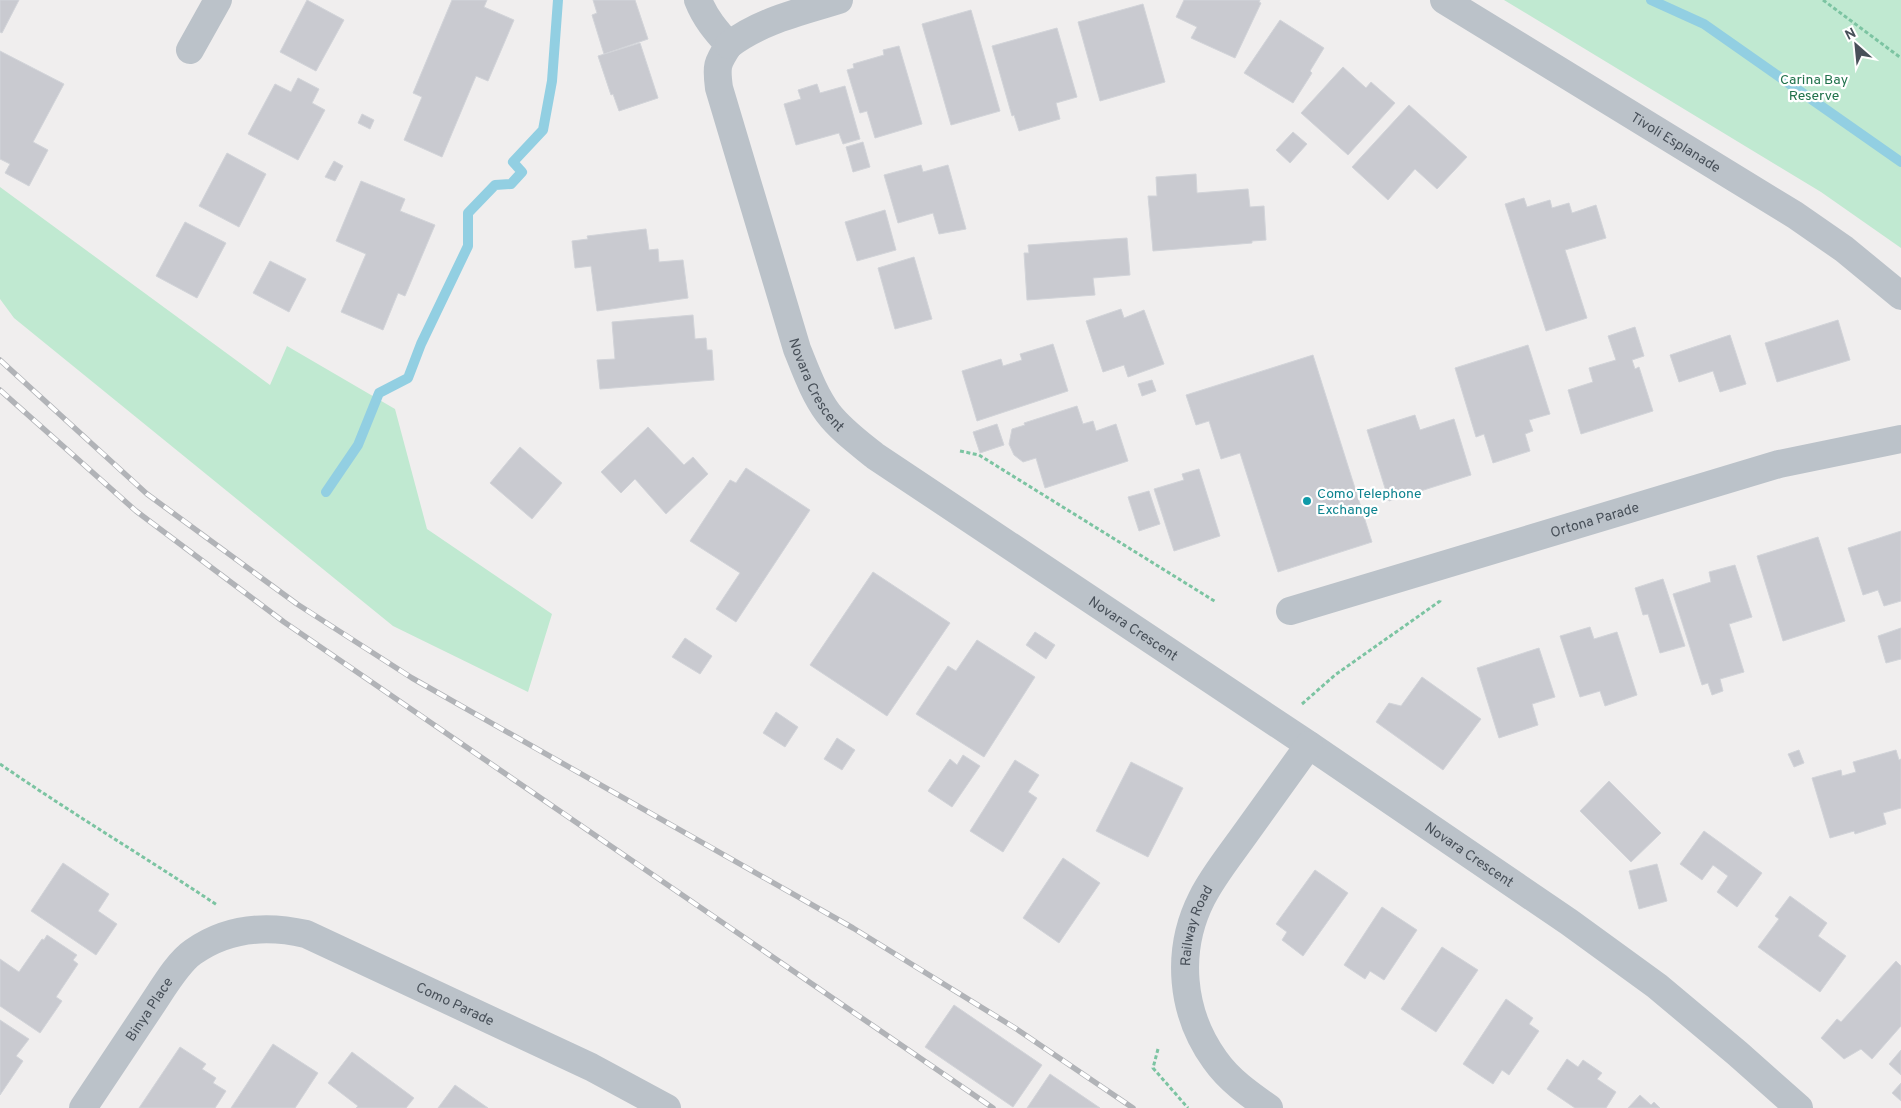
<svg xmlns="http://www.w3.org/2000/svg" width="1901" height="1108" viewBox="0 0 1901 1108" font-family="Overpass,sans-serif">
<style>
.green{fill:#c0e9d1}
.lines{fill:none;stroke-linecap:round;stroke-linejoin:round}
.stream{stroke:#92cfe2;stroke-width:10}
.building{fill:#c9cad0;stroke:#d2d4d9}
.path{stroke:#7cc4a2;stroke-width:3;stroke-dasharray:4 2.5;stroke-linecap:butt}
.minor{stroke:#bbc2c9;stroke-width:28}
.rail-casing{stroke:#b1b3b7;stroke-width:5.5}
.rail{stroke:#fff;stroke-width:4;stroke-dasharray:11;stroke-linecap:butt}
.culture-dot{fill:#0f9aa8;stroke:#fff;stroke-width:2}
.labels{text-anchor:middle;stroke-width:4.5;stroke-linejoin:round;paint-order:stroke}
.park-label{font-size:14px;fill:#21724c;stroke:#fff}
.street-label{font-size:14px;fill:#485059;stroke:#fff}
.culture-label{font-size:14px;fill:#0d838f;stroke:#fff;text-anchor:start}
</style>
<rect width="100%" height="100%" fill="#f0eeee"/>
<g class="green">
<polygon points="1504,0 1901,0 1901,248 1821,192"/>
<polygon points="0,187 270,385 287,346 395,409 427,529 552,614 528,692 393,626 14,318 0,299"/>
</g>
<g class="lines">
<g class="stream">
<polyline points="1651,0 1704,24 1901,162"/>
<polyline points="326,492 358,445 379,393 408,378 421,344 468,246 468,213 495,185 511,184 522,172 513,162 543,130 552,81 558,0"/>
</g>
</g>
<g class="building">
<polygon points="0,0 19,0 2,33 0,32"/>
<polygon points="307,0 344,20 316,71 280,52"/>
<polygon points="452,0 487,0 484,7 514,20 488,81 476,76 442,157 404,140 422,97 413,93"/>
<polygon points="593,0 635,0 648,39 604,54 592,15 597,13"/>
<polygon points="1184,0 1260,0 1259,2 1261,3 1235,58 1191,38 1197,27 1176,17"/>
<polygon points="1143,4 1165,82 1100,101 1078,22"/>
<polygon points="971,10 1000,111 951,125 922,24"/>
<polygon points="1280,20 1324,48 1310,71 1312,73 1293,103 1244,73"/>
<polygon points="1057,28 1077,97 1056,103 1060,119 1019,131 1014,115 1012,116 992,46"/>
<polygon points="640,43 658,98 619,111 613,94 611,95 598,56"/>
<polygon points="899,46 922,124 875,138 867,111 860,113 847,70 854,68 853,64 884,55 883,50"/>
<polygon points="0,51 64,84 33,142 48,150 29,186 5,173 10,164 0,159"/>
<polygon points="1343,67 1366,88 1371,82 1395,103 1348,155 1301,113"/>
<polygon points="298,78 319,89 312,103 325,110 298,160 248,134 275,84 291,92"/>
<polygon points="817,84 820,93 845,86 860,139 843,144 839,133 796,145 784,104 801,99 798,90"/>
<polygon points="1409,105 1467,157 1437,189 1415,169 1388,200 1352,167"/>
<polygon points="362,114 374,120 370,129 358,123"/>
<polygon points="1293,132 1307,144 1290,163 1276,150"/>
<polygon points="863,142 870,167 853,172 846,147"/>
<polygon points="227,153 266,174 239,227 199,206"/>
<polygon points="334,161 343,166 335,181 325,177"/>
<polygon points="921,165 923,172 948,165 966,229 939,234 933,213 898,223 884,175"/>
<polygon points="1196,174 1197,193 1248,189 1250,207 1264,206 1266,240 1252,241 1252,243 1153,251 1148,196 1157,196 1156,177"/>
<polygon points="361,181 405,199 400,211 435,225 405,296 398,293 383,330 341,312 366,254 336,241"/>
<polygon points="1524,198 1527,207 1550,200 1552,208 1569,203 1572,213 1596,205 1606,238 1565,250 1587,318 1546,331 1505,204"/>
<polygon points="885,210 896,250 857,261 845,222"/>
<polygon points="185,222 226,243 197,298 156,276"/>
<polygon points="646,229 649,250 658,249 659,262 683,260 688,298 597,311 591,266 575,268 572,241 588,239 587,236"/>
<polygon points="1127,238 1130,275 1093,278 1095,295 1027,300 1024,253 1029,253 1028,245"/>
<polygon points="914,257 932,319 895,329 878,268"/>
<polygon points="270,261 306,279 289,312 253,293"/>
<polygon points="1121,309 1124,318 1144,310 1164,364 1128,377 1124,365 1103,372 1086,321"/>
<polygon points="693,315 695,339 706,338 707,350 712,350 714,380 600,389 597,360 615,359 612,322"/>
<polygon points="1838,320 1850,360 1777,382 1765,343"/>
<polygon points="1635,327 1644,356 1632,360 1635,369 1639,367 1653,411 1581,434 1568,390 1593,382 1589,368 1616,360 1608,336"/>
<polygon points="1730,335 1746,384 1720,392 1713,371 1679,382 1670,355"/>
<polygon points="1053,344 1068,391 977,421 962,371 1001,359 1003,366 1022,360 1020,354"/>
<polygon points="1528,345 1550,414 1529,420 1533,431 1525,434 1530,451 1493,463 1484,434 1476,437 1455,368"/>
<polygon points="1313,355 1372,542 1278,572 1240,453 1221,459 1209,421 1196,425 1186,395"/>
<polygon points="1152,380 1156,391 1142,396 1138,384"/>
<polygon points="1077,406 1083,424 1093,421 1096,431 1116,424 1128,461 1045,488 1036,458 1023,462 1014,455 1009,444 1012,429 1025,425 1024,423"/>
<polygon points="1415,415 1420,430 1454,419 1471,475 1389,501 1367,430"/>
<polygon points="997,424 1004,445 980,453 973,432"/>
<polygon points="648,427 684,465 693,457 708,474 666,514 635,479 621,493 601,472"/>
<polygon points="520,447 562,483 532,519 490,483"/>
<polygon points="746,468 810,510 736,622 716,609 740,573 690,541 730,480 736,483"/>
<polygon points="1199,469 1220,536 1174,551 1154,489 1184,480 1182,474"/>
<polygon points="1149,491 1160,524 1139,531 1128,497"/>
<polygon points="1901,531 1901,601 1884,606 1878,590 1863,595 1848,548"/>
<polygon points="1818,537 1845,621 1783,641 1757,556"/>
<polygon points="1735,565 1752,617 1729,624 1744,672 1720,679 1723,691 1712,695 1708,683 1702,685 1673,594 1711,582 1709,572"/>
<polygon points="873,572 950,623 887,716 810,665"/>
<polygon points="1663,579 1685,646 1660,653 1648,614 1643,615 1635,588"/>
<polygon points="1590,627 1594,639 1617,632 1637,695 1605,706 1600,691 1580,697 1560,636"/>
<polygon points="1901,628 1901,659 1886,663 1878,636"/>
<polygon points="1035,632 1055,645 1046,659 1026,645"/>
<polygon points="685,638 712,656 700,674 672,657"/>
<polygon points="977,640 1035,677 984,757 916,714 948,666 956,671"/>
<polygon points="1539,648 1555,697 1532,704 1538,725 1499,738 1477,668"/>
<polygon points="1422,677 1481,719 1443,770 1376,722 1389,703 1401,706"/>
<polygon points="776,712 798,727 785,747 763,733"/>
<polygon points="837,738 855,750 842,770 824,759"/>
<polygon points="1799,750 1804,763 1794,767 1788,754"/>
<polygon points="1896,750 1899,760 1901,759 1901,808 1883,813 1886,824 1855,834 1854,831 1830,838 1812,778 1841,770 1842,776 1856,772 1853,762"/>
<polygon points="963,755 980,766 952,807 928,791 950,759 957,765"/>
<polygon points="1015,760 1039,775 1028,792 1037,798 1003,852 970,831"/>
<polygon points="1131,762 1183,788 1148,857 1096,831"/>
<polygon points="1609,781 1661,833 1631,862 1580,811"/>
<polygon points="1704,831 1762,873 1737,907 1717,892 1728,876 1713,865 1702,880 1680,864"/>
<polygon points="1063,858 1100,883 1059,943 1023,918"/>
<polygon points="63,863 109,894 98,911 117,924 96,955 31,911"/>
<polygon points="1657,864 1667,901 1639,909 1629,871"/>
<polygon points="1315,870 1348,893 1303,956 1282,940 1287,932 1276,924"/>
<polygon points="1790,896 1827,923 1818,936 1846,956 1820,992 1758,947 1779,919 1775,916"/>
<polygon points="1382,907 1417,930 1384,980 1370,971 1365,979 1344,965"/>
<polygon points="47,935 77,955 73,960 78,964 56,997 62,1001 40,1033 0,1006 0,959 19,972 42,939 44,940"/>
<polygon points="1442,947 1478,970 1436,1032 1401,1009"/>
<polygon points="1896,961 1901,966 1901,1026 1872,1059 1861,1049 1844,1059 1821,1038 1837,1019 1841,1022"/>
<polygon points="1506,999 1533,1018 1529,1024 1539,1031 1509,1075 1502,1070 1493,1084 1463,1064"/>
<polygon points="954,1005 1042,1065 1013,1107 925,1047"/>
<polygon points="0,1020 29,1039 16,1056 23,1061 0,1095"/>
<polygon points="273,1044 318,1073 295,1108 231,1108"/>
<polygon points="180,1047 206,1064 202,1069 216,1078 213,1083 226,1091 215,1108 139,1108"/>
<polygon points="1901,1050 1901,1075 1889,1064"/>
<polygon points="352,1052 414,1098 406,1108 356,1108 358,1106 328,1083"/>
<polygon points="1567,1059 1578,1067 1583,1060 1602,1073 1597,1079 1616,1092 1606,1108 1575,1108 1547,1089"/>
<polygon points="1050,1074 1100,1108 1027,1108"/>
<polygon points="1901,1083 1901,1101 1892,1093"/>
<polygon points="455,1085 488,1108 438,1108"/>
<polygon points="1640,1095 1651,1105 1654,1102 1660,1108 1628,1108"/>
</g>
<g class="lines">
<g class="path">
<polyline points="1823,0 1901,58"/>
<polyline points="960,451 979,455 1216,602"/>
<polyline points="1302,704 1335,675 1440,601 1440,599"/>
<path d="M0,764C71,813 145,857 217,905"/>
<polyline points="1158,1049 1153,1068 1188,1108"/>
</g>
<g class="minor">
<path id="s1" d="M698,0C705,18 716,31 729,45C717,63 716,66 719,88L797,349C806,371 814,394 828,413C841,430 859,443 875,456L1309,745L1569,922L1657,986L1737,1053L1799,1108"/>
<path id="s2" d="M1444,0L1795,215L1844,249L1901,296"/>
<path d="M729,45C762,20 801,12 839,0"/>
<polyline points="190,50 218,0"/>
<path id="s3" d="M1290,611L1779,464L1901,439"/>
<path id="s4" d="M83,1108C106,1074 128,1040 151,1006C162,990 177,963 193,952C227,928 267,925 306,934L591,1067L667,1108"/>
<path id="s5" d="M1269,1108C1249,1094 1229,1080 1215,1060C1181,1013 1175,951 1202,898C1212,878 1227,859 1240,841C1263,809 1286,777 1309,745"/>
</g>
<g class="rail-casing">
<g id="rail">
<polyline points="0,360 147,494 297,604 412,678 853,928 1015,1028 1133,1108"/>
<polyline points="0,390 136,511 284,622 993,1108"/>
</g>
</g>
<use href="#rail" class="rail"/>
</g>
<circle class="culture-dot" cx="1307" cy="501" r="5"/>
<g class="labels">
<g class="park-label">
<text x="1814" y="84">Carina Bay<tspan x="1814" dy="16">Reserve</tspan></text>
</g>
<g class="street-label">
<text dy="5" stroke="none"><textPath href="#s2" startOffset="272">Tivoli Esplanade</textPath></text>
<text dy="5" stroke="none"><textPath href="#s1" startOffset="414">Novara Crescent</textPath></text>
<text dy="5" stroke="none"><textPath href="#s3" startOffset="318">Ortona Parade</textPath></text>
<text dy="5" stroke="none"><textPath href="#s1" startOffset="819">Novara Crescent</textPath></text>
<text dy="5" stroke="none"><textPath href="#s1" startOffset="1224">Novara Crescent</textPath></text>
<text dy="5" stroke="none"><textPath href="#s5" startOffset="215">Railway Road</textPath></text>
<text dy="5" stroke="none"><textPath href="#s4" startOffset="474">Como Parade</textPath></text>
<text dy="5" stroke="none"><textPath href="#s4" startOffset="119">Binya Place</textPath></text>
</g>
<g class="culture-label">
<text x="1317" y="498">Como Telephone<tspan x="1317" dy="16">Exchange</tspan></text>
</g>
</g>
<g transform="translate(1856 45) rotate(333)" stroke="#ffffff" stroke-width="4" paint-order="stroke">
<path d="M0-4L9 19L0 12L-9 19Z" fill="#485059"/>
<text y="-8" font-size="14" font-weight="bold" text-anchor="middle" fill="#485059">N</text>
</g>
</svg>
